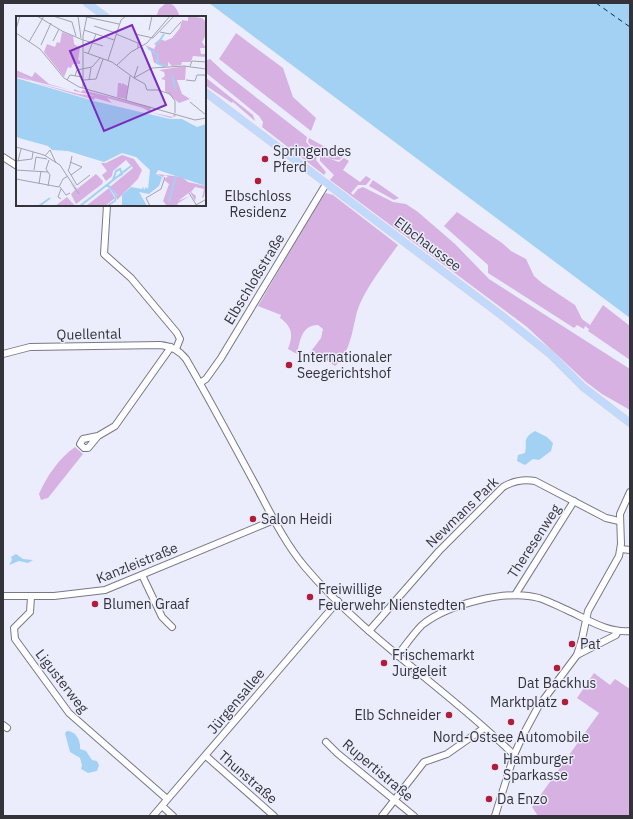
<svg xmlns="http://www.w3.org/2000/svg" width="633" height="819" viewBox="0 0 633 819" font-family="'IBM Plex Sans',sans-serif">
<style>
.green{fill:#d8b1e3}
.water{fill:#a2d1f3}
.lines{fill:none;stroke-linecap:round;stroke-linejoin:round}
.ferry{stroke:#072c43;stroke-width:1;stroke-dasharray:5 4;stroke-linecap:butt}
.minor-casing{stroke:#777986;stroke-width:8}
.major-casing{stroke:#d2d2d3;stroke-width:8}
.minor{stroke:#fff;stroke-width:6}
.major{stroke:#c2d9fe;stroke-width:7}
.poi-dot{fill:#b01c39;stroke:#ebedfc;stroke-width:1.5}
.labels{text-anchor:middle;stroke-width:3;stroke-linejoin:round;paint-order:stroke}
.poi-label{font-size:14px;fill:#333339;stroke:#ebedfc;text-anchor:start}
.street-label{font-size:14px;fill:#333339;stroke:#ebedfc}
.inset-river{fill:none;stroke:#a2d1f3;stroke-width:2}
.inset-road{fill:none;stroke:#a1a3ae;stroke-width:1}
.view{fill:#7b2cbf;fill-opacity:0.15;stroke:#7b2cbf;stroke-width:2}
.inset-edge{fill:none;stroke:#333339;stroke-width:2}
</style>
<rect width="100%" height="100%" fill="#ebedfc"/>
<g class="green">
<path d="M166,3C175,3 177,10 180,17H156L159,9Z"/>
<polygon points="236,33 283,68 293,97 316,118 311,131 219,59"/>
<polygon points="210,59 225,73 307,137 306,142 318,154 316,160 326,172 324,175 262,127 263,122 259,116 205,72 205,61"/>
<polygon points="205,77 253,115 255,121 233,102 232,103 205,85"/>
<polygon points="309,138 343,157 339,160 331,159 323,155 324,153 318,149 317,151 308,142"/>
<polygon points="320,155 339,162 344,158 349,161 343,170 360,182 366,176 371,179 366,185 358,185 351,193 353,195 358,189 363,187 393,202 406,204 418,212 455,244 489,279 630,369 630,410 602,394 586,382 527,327 330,180 334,175 320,161"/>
<polygon points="373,180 399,198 394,200 369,186"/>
<path d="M326,193L333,195L398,245C384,265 361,293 356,316C352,333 349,355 335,366L318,354H309L321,338L323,329L318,325C301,325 300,342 297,354L288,349C293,336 293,327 280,318L281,315L258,306L322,196Z"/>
<polygon points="457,212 502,243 511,251 526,259 534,276 542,283 575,305 582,319 590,325 603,305 630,326 630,360 588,331 589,329 585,326 584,329 577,325 574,328 488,273 488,265 444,226"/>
<path d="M75,447L83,454L48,498L41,500L39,494C46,477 60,457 75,447Z"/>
<polygon points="594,673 610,685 615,679 630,689 630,816 538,816 532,807 599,713 577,698"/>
</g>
<g class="water">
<polygon points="209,3 630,3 630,318"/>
<path d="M535,431L547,437L553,443L551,451L539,460L533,459L525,465L517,461L518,455L525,453C528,442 521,439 535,431Z"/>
<polygon points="16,554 23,559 33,560 28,563 19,561 9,565 12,560 11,557"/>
<path d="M67,731C76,731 81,741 80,749L86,751L92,760L97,761L99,765L97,771L88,773L81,769L82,765L80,758L70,752L65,733Z"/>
</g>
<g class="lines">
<polyline class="ferry" points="596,3 630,27"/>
<g class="minor-casing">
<g id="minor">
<polyline points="3,157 17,166"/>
<polyline points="107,205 104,254 131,278 177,333 180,339 176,349"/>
<path d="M3,354L30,347L160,345C171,346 179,350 186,359C210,400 232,442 255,484C270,512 284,542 305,567C366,639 447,689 514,755"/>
<polyline points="200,383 206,379 221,358 326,184"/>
<polyline points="98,436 88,448 84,448 80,444 83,439 98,436 115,426 171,347"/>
<polyline points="621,549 630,550"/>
<polyline points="142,575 162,617 172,627"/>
<polyline points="515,595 574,501"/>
<polyline points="3,596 54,596 105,590 274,520"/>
<polyline points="31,597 30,612 14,628 15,639 69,713 167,799"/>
<path d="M369,631L439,551L503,487C513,481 523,479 535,481L606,518L619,521"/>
<polyline points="577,655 616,635 618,631"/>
<path d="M397,656C405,646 413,634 422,625C448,604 507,589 539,598C548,601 558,606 567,610C587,619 607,633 630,631"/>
<polyline points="3,725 7,728"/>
<polyline points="326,742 337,753 414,816"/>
<polyline points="206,756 274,816"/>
<polyline points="162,806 173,816"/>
<polyline points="153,816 338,601"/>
<polyline points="382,816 424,762 447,754 484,728"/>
<polyline points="495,816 514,755 523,735 538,707 577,655 582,639 588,611 619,556 621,544 620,514 630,492"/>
</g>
</g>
<g class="major-casing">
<g id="major">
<polyline points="87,3 106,17"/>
<polyline points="205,92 501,315 550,354 583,387 630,423"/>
</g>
</g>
<use href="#minor" class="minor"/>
<use href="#major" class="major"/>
</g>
<g class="poi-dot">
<circle cx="265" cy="159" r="4"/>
<circle cx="258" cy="181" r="4"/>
<circle cx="289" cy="365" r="4"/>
<circle cx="253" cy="519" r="4"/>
<circle cx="310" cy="597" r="4"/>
<circle cx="95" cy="604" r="4"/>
<circle cx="572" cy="644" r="4"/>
<circle cx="384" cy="663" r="4"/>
<circle cx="557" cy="668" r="4"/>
<circle cx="565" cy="702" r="4"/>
<circle cx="449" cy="715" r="4"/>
<circle cx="511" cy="722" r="4"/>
<circle cx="495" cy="767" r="4"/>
<circle cx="489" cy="799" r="4"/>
</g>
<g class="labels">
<g class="poi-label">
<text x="273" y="156">Springendes<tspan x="273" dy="16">Pferd</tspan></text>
<text x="258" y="201" text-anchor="middle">Elbschloss<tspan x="258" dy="16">Residenz</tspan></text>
<text x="297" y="362">Internationaler<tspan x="297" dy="16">Seegerichtshof</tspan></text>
<text x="261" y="524">Salon Heidi</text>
<text x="318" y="594">Freiwillige<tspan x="318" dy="16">Feuerwehr Nienstedten</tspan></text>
<text x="103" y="609">Blumen Graaf</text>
<text x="580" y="649">Pat</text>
<text x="392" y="660">Frischemarkt<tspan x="392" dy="16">Jurgeleit</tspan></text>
<text x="557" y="688" text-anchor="middle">Dat Backhus</text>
<text x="557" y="707" text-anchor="end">Marktplatz</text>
<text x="441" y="720" text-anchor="end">Elb Schneider</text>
<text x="511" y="742" text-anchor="middle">Nord-Ostsee Automobile</text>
<text x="503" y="764">Hamburger<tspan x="503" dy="16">Sparkasse</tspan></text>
<text x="497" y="804">Da Enzo</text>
</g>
<g class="street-label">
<text transform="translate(428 244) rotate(37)" y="5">Elbchaussee</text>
<text transform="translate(254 279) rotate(-59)" y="5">Elbschloßstraße</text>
<text transform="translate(89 334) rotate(-1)" y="5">Quellental</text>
<text transform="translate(462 512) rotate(-44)" y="5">Newmans Park</text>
<text transform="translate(534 541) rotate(-57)" y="5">Theresenweg</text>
<text transform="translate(137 563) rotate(-22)" y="5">Kanzleistraße</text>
<text transform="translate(62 681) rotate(52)" y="5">Ligusterweg</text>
<text transform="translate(236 701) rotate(-50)" y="5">Jürgensallee</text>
<text transform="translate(378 770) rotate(40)" y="5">Rupertistraße</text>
<text transform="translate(248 777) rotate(41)" y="5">Thunstraße</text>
</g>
</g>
<g transform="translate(16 16)">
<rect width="190" height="190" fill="#ebedfc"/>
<path d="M172,0L186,2L190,6V19L186,26L190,32H184L185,38H190V41L177,40L175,46H166L165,49L156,50L152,46V50L147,51L142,48L140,43V47H138L135,35L129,29L138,33L140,29L138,28L144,23L149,25L156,22L164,12L166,4L172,5ZM46,16L57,20L58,28L64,32L62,44L64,45V48H57L55,52L52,51L48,61L28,36L31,28L39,31L41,26L44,27ZM170,50L169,64H161L166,78L174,83L163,87L149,75V64L145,63L149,60L148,56L143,54ZM0,54L16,61L19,56L33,68L54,74L17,65L1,58L16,65L0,61ZM17,66L63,78L80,80L58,75V73L65,76L67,74L135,91L134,96L157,101L158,97L160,100L155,102L134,96L127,92L91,82L96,87L79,82L78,84ZM102,67H105V70L106,67L112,70L110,83L101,81ZM106,139L118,143L126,154L122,163L101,184V179L94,171L117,152L110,144L97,155L96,160L90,165L86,159L91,155L85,147H90ZM80,158L87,165L86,168L60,188L55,178L59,174L54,166L63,178L54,161L61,173ZM141,158L166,161L172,166L190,170L188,181L186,182L188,173L179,171L175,176L180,180L179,185L174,176L162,185L174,180L162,187L161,190H151L147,185L153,168L148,164L152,160L147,159H148L144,172L147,161ZM93,172L99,182L89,190H70ZM51,181L59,190H39Z" fill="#d8b1e3"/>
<path d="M0,62L78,85L154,103H166L181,111L190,108V170L142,154L140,158L146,161L143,170L133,178L123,176L131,190H106V179L115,171L126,173L127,170L128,174L130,171L132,173L134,154L120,141L106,137L88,146L52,135L36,134L32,130L3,122L0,120Z" fill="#a2d1f3"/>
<path class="inset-river" d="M141,29L148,18M132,32L142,39L141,47L149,50M156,59L159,73M0,90L190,136M0,99L79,122L190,146M181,117L183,154M77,121L171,137L181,148L185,166M90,122L142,130M153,131L171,127L181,115M44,132L55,122L71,120M97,164L100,155L104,153L106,158L101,161M89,170H93L100,180L99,185L91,190M153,186L160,159M23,190L34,182M64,190L115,150"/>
<path class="inset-road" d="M21,0L46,15L67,24M37,0L56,6L60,20M62,0L65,22M66,0L103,8M78,10L100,17M0,13L4,0M68,14L98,24M133,14L136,0M144,16L154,18L165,6M0,17L24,33L48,62L63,71L179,104L190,102M100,18L122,27V32M119,18L137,22L158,0M67,24L87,30M37,25L43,13M13,26L28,0M25,29L35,7M68,36L96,46L118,62L136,52L168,50L190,53M72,38L80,18M92,44L105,4L110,0M101,49L115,36L131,27L154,0M174,50L176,45L190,46M59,60L61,54L76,51L84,42M118,62L129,68L131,74H142L154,78L159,85V97M118,62L122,50M51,64L54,59L66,61M68,64L80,63L87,43M73,64L75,52M170,64L179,65L181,59H190M190,69V92M67,72V20L71,0M110,84L114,60M174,86L190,99M0,131L28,139L44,149L63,178M29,140L34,134L40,147M0,145L16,143L17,136M2,145L5,133M54,146L66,151L55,159L52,154L53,153L55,145L56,140M0,154L32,156M18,154L20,141L31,143M55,159L61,169L74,159M0,163L43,171L47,163L52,160M23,168L25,155M32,170L34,159L30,153L33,144M44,171L50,179L54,177M45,173L42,181L45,183M173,177L181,190M134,190L130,182L145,173L149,161M178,190L189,184"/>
<path class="view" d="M116,9L150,89L88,115L54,35Z"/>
<rect width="190" height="190" class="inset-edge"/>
</g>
<rect width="633" height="819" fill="none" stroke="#333339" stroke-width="8"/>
</svg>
